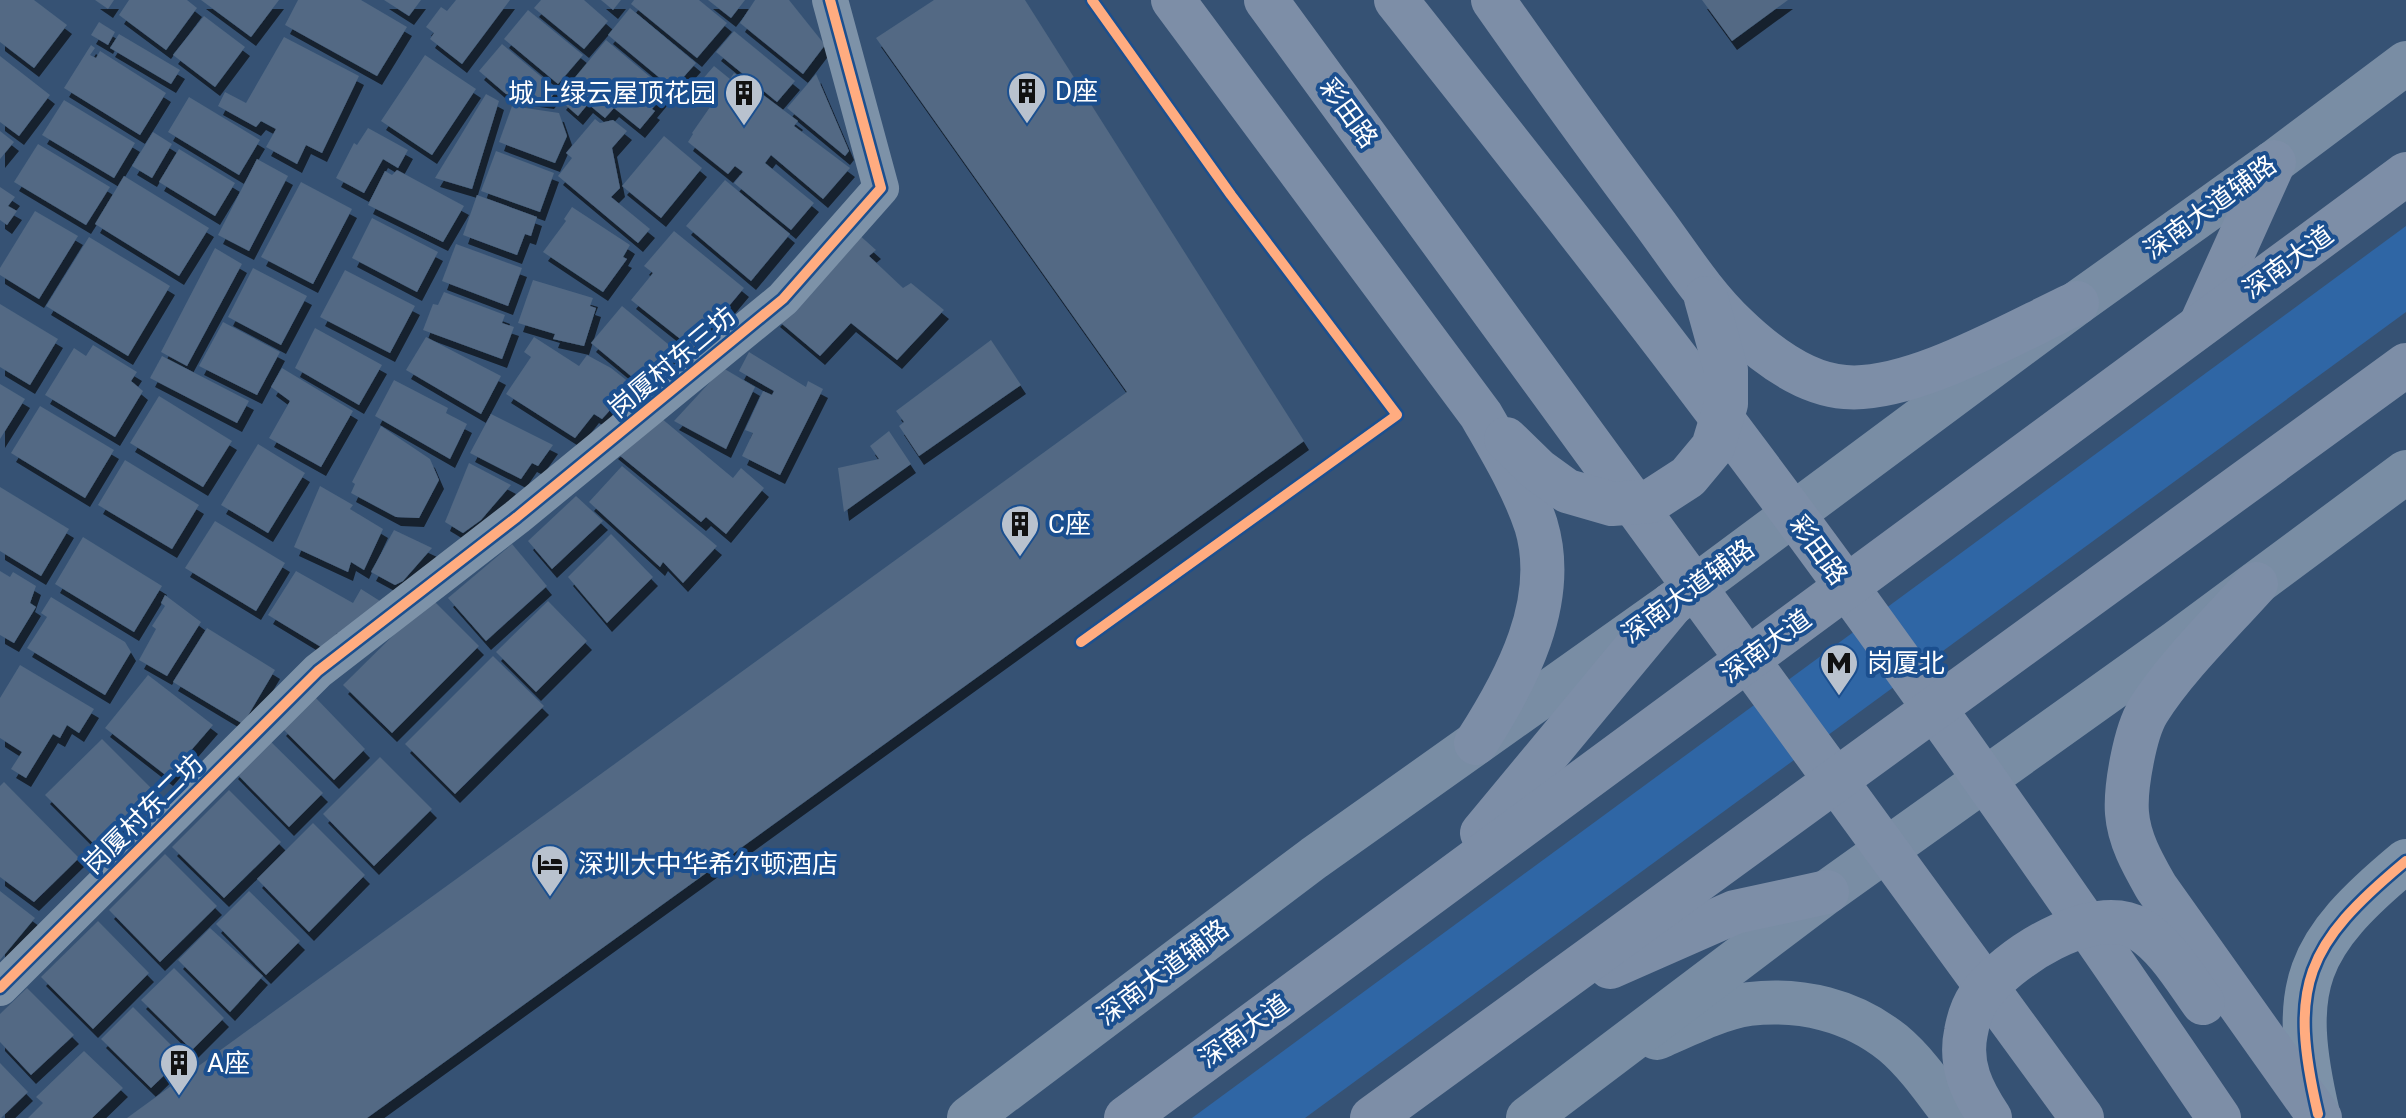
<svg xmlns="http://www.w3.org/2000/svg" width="2406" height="1118" viewBox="0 0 2406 1118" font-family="Roboto,'Noto Sans SC',sans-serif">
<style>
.green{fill:#2f66a5}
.building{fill:#526984;filter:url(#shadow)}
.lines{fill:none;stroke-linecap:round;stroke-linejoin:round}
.minor{stroke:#7d92a8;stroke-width:36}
.tertiary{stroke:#7d92a8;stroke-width:44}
.secondary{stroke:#798da4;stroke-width:44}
.primary{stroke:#7d8ea7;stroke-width:44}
.cycleway-casing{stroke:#1b4f8f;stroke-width:15}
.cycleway{stroke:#ffac80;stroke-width:10}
.labels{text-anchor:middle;stroke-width:8;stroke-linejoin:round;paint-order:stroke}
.poi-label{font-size:26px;fill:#fff;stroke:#1b4f8f;text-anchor:start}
.street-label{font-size:26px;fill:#fff;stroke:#1b4f8f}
</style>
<defs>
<filter id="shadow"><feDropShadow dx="5" dy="9" stdDeviation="0" flood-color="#0009"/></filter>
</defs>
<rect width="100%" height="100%" fill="#365274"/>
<polygon class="green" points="2406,226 2406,312 1305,1118 1192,1118"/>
<g class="building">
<polygon points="0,0 34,0 67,25 34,68 0,42"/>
<polygon points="95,0 114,0 108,9"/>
<polygon points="129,0 187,0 197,8 166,50 119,15"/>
<polygon points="201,0 279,0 251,37"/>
<polygon points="298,0 361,0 407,27 377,76 285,25"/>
<polygon points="384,0 421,0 409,16"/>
<polygon points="456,0 510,0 462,64 430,39 434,33 426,27 441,7 447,11"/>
<polygon points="541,0 584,0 608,21 584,49 534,8"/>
<polygon points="601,0 621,0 613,10"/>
<polygon points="634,0 699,0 727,23 697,58 631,4"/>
<polygon points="708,0 745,0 731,18"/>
<polygon points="755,0 789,0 825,45 803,74 740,23"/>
<polygon points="934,0 1025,0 1304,441 367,1118 127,1118 1127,392 876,38"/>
<polygon points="1702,0 1788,0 1732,41"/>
<polygon points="630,8 696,63 673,89 608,35"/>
<polygon points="528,10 583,55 558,84 504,39"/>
<polygon points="204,16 245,47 215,87 173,55"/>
<polygon points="99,22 115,32 108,45 91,35"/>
<polygon points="734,31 795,81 777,102 716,52"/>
<polygon points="119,34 180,70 171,84 110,48"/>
<polygon points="284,37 359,76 322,153 306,145 297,164 266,147 276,129 261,121 256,127 218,106 225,92 246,103"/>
<polygon points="606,40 667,91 652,109 655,111 640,129 614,108 605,118 588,104 578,116 561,101 575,84 572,81"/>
<polygon points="502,44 557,90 549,100 506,94 479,71"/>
<polygon points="91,45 95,48 90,55 96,58 100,51 166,93 140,135 64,88"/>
<polygon points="425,55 476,89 432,155 381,121"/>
<polygon points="0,56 50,95 19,136 0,122"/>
<polygon points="714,66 730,79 734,73 798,121 794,126 850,168 823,199 771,155 765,163 814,203 791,230 734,183 743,172 735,166 728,174 688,142 693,134 692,133 717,97 701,81"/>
<polygon points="816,74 849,151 845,156 787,108"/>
<polygon points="486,94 499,101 472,189 435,178"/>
<polygon points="189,97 260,140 239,175 168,132"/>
<polygon points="64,100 135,143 114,178 42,135"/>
<polygon points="512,106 559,113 567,136 555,163 499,142"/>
<polygon points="595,119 600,123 613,120 627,131 612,148 620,188 611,197 650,229 638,243 558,176 572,158 566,153"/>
<polygon points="368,128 408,150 398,168 383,159 364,193 336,178 354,143 357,145"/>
<polygon points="0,131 14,142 0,159"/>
<polygon points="153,132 172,144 152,178 132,166"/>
<polygon points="664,136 702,168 661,218 622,186"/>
<polygon points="38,144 110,187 86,225 14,182"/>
<polygon points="179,149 235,183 215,216 159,182"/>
<polygon points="496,151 554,173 540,212 481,191"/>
<polygon points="257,159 288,176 249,251 218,235"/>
<polygon points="397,170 464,206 443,242 368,205 385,171 392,175"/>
<polygon points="124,176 209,228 179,276 95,224"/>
<polygon points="725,180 790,234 751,281 686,226"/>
<polygon points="301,182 352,209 313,284 261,257"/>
<polygon points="0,187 15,197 8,206 17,211 7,225 0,220"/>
<polygon points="477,195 537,217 531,236 525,234 517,255 463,235"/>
<polygon points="572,207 630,245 623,257 627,259 603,292 543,252 566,221 564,219"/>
<polygon points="35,211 78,236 39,299 0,275 0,268"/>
<polygon points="372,218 438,252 417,292 352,258"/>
<polygon points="674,231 744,288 693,349 631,300 653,273 644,266"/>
<polygon points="857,233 876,250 869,256 903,288 911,283 944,310 897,360 851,323 820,356 775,318"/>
<polygon points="89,237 170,286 128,356 46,306"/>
<polygon points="456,244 522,268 508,306 442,281"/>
<polygon points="215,248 242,264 187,366 161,352"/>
<polygon points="253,268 307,296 281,345 228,317"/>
<polygon points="345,270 415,306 390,353 320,317"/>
<polygon points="533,280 593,298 590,306 596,308 584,346 553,339 555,334 518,323"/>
<polygon points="444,292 505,315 502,323 514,327 502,359 423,330 433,304 438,305"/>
<polygon points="0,304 58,339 30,385 0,367"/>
<polygon points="622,306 680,354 649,391 591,343"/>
<polygon points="223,322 280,352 257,395 199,366"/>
<polygon points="315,328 382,365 359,405 295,368"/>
<polygon points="426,337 501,376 481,414 406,370"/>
<polygon points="534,337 579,366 587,355 611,368 635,387 624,401 616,395 607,407 611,409 602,419 594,414 575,438 506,394 531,357 524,352"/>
<polygon points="991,340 1021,385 919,456 899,426 904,422 896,411"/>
<polygon points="93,345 137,372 131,381 143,391 115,437 45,395 74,348 86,356"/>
<polygon points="749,352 806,387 808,381 823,389 780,475 742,456 753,433 745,430 763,391 772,395 774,391 739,371"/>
<polygon points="162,356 249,401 237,423 150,378"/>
<polygon points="282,368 353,411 321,467 269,438 290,401 271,387"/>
<polygon points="723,368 755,387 726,449 674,421"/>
<polygon points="394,380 448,408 446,413 467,424 450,459 375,416"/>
<polygon points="0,384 25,399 0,439"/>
<polygon points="159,396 232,441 203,487 130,443"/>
<polygon points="40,406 114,450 85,498 11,453"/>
<polygon points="655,413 733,478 741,468 764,488 726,534 706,517 701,522 613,450"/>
<polygon points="491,414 553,445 538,466 532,463 521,479 470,453"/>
<polygon points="381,426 430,459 439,480 419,518 396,517 351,493 355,484 352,482"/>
<polygon points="889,431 911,464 844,512 838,468 879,459 870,446"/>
<polygon points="258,444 305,473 268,533 221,505"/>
<polygon points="125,460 199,505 172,549 98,505"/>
<polygon points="469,463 511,485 481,520 463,533 445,522"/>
<polygon points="622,466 717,546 683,583 663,562 660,567 589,502"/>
<polygon points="320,486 353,505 350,509 383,529 364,570 351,562 348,572 294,547"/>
<polygon points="0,487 69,529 41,576 0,551"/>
<polygon points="576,496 603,521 552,569 528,541"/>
<polygon points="215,521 285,563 256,611 185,568"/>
<polygon points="394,530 432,548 403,581 395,585 371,572"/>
<polygon points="611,534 653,577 607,623 568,577"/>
<polygon points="83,537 162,586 134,632 55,584"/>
<polygon points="512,544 547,586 486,641 448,598"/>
<polygon points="0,571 10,577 13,572 36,586 30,603 36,607 14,643 0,635"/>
<polygon points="296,571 353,603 361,589 380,601 343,636 337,633 326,650 268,615"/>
<polygon points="165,595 201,622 167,676 139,660 156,629 152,626 165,606 161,603"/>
<polygon points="51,597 125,642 131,652 105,695 27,648 47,617 41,613"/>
<polygon points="431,598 479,646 392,733 343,685"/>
<polygon points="548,601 587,641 536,692 496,652"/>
<polygon points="207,628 275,670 243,724 173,682"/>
<polygon points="493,656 544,706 455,794 405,744"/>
<polygon points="20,665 94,709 79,733 67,725 60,738 53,734 26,778 11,769 22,752 0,738 0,698"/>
<polygon points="148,675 213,725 168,777 105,728"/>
<polygon points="313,695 365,749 334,780 281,727"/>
<polygon points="266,737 323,793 289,827 233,770"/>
<polygon points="102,739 153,790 97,847 45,795"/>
<polygon points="380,757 432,809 374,866 323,814"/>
<polygon points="4,782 79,858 34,902 0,877 0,786"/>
<polygon points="229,790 281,842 224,898 172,847"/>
<polygon points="313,823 365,875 309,932 257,879"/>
<polygon points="165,854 217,906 160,962 109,910"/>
<polygon points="0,891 35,918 0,960"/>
<polygon points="249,891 300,941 266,975 216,924"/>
<polygon points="98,921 149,973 93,1029 41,977"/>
<polygon points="210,928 263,976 230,1012 178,960"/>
<polygon points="174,968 224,1018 192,1050 141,1000"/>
<polygon points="27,988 74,1035 31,1075 0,1042 0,1014"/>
<polygon points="133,1007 183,1057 151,1088 101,1039"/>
<polygon points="84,1051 123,1088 92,1118 28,1118 43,1103 36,1097"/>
<polygon points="0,1063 28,1092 1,1118 0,1118"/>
</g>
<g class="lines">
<polyline class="minor" points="0,988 318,671 517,517 783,299 881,188 830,0"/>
<path class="tertiary" d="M2318,1114C2288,985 2305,945 2406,861"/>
<g class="secondary">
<path d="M1657,1038C1684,1026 1720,1008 1749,1004C1801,998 1852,1010 1893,1043C1917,1063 1937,1093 1956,1118"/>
<polyline points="969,1118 1314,858 1672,604 2077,303 2274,162 2406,63"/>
<polyline points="1528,1118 1827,892 2177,642 2406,472"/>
</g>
<g class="primary">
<path d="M1173,0L1481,415C1501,450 1523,486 1536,525C1559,601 1516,681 1476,743"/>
<polyline points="1266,0 2082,1118"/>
<path d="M1396,0C1514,149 1633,299 1747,452C1910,669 2066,893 2219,1118"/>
<path d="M1493,0C1545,74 1598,148 1653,221C1679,256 1704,296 1736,326C1764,353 1804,384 1845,387C1911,393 2016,331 2077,303"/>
<polyline points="2201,324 2274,162"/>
<polyline points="1506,439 1538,470 1567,491 1612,504 1651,501 1688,477 1713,447 1726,404 1726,370 1706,298"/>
<path d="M2256,584C2222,622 2174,669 2148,711C2135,732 2125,788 2127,813C2129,840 2143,864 2156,887L2320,1118"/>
<polyline points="1482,833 1672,604"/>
<polyline points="1610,967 1735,912 1827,892"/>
<polyline points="1126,1118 2406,174"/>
<polyline points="1372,1118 2406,365"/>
<path d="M1990,1118C1972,1091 1959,1065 1966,1032C1968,1021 1973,1006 1979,997C2005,960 2093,902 2139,929C2166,945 2185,978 2203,1003"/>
</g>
<g class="cycleway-casing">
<g id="cycleway">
<polyline points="1081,642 1397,415 1231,195 1092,0"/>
<polyline points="0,988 318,671 517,517 783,299 881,188 830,0"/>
<path d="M2318,1114C2288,985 2305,945 2406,861"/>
</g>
</g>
<use href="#cycleway" class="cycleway"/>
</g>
<defs>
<g id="building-pin" transform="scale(2)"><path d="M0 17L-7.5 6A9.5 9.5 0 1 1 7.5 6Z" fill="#b9c2ce" stroke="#1b4f8f"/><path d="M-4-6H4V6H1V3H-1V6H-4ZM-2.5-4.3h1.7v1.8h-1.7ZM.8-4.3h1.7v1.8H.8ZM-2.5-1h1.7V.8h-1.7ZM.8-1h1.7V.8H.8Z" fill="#111"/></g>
<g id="metro-pin" transform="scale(2)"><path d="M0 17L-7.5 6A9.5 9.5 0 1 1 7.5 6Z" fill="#b9c2ce" stroke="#1b4f8f"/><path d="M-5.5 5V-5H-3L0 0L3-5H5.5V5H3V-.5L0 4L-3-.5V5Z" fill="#111"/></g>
<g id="hotel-pin" transform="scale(2)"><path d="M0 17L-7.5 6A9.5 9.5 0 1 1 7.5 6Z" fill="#b9c2ce" stroke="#1b4f8f"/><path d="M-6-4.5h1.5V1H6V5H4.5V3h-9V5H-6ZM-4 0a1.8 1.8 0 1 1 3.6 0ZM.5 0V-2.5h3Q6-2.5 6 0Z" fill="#111"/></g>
</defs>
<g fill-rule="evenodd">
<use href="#building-pin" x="1027" y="91"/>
<use href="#building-pin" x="744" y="93"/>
<use href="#building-pin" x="1020" y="524"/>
<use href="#metro-pin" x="1839" y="663"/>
<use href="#hotel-pin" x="550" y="864"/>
<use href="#building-pin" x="179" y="1063"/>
</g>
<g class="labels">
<g class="poi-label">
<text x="1055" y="100">D座</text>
<text x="716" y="102" text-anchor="end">城上绿云屋顶花园</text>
<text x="1048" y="533">C座</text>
<text x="1867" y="672">岗厦北</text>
<text x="578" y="873">深圳大中华希尔顿酒店</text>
<text x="207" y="1072">A座</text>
</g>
<g class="street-label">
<text transform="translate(1349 113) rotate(54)" y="9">彩田路</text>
<text transform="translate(2210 207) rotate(-36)" y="9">深南大道辅路</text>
<text transform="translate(2288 262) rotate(-36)" y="9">深南大道</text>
<text transform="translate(672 362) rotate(-40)" y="9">岗厦村东三坊</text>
<text transform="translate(1819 550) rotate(54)" y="9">彩田路</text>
<text transform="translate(1688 591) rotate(-36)" y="9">深南大道辅路</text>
<text transform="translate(1766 646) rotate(-36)" y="9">深南大道</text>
<text transform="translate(143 814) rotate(-45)" y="9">岗厦村东二坊</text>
<text transform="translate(1163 972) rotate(-37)" y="9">深南大道辅路</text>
<text transform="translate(1244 1031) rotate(-36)" y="9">深南大道</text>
</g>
</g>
</svg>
